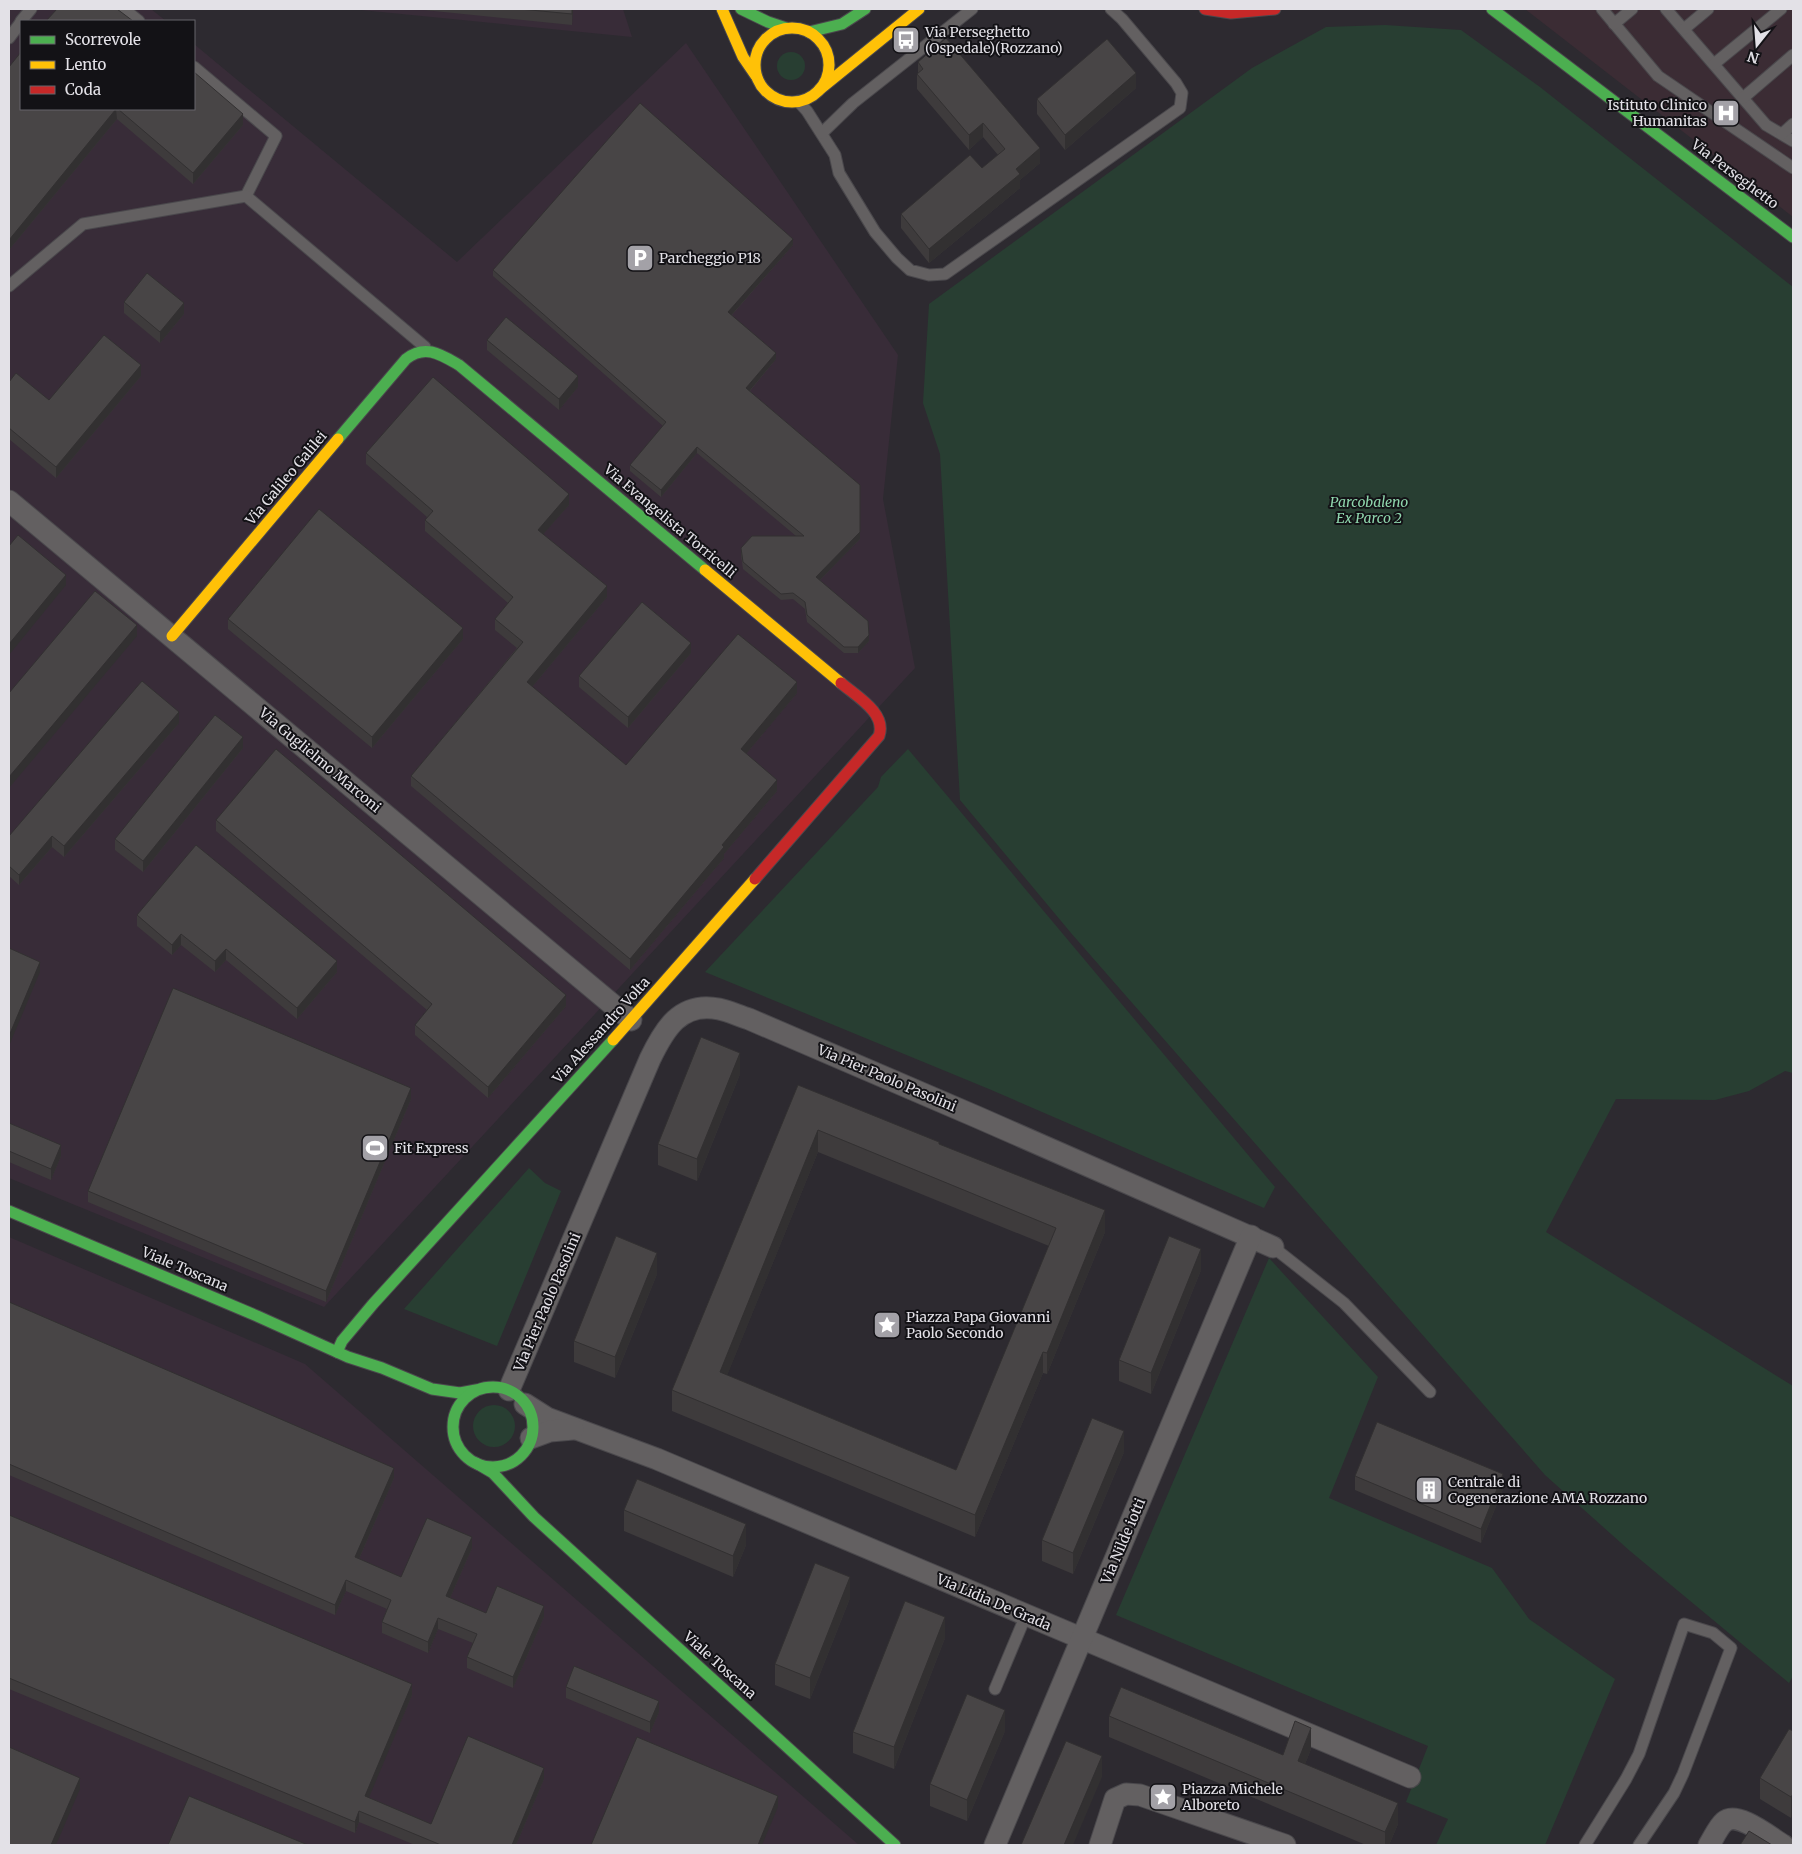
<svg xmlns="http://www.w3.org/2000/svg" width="1802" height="1854" viewBox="0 0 1802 1854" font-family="Merriweather,serif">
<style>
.industrial{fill:#382c38}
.medical{fill:#3b2c34}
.green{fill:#283e32}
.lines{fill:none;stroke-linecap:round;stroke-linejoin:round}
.lane-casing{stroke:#4a484c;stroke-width:13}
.street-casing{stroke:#4a484c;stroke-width:23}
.fast-casing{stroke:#4a484c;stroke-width:13}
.slow-casing{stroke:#4a484c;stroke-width:13}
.jam-casing{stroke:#4a484c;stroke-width:13}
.lane{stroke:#636061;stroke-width:11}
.street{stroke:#636061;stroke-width:21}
.fast{stroke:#4caf50;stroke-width:11}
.slow{stroke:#ffc107;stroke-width:11}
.jam{stroke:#c62828;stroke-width:11}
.wall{fill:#3e3b3c;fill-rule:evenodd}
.shaded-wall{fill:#323031}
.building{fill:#484546;stroke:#323031;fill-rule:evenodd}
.labels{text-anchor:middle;stroke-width:4;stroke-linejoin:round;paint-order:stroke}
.poi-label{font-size:14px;fill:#e3e1e7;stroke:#131216;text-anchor:start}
.street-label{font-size:14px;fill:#e3e1e7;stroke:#131216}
.park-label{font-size:14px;font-style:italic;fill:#8fd6ad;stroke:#131216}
</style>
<rect width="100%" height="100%" fill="#2d2a30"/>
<g class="industrial">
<polygon points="9,9 151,9 166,21 21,21 21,109 194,109 194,44 457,262 686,43 898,355 883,499 915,668 324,1307 9,1178"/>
<polygon points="351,9 623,9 632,37"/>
<polygon points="9,1237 305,1364 859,1845 9,1845"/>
</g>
<polygon class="medical" points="1525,9 1793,9 1793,217"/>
<g class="green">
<polygon points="1385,25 1461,30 1540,87 1793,287 1793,1073 1785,1071 1749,1091 1715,1100 1616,1099 1546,1232 1793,1386 1793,1676 1789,1683 1630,1551 1545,1475 1071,933 960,800 940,454 923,403 929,304 1252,68 1326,27"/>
<circle cx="791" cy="66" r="14"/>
<polygon points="908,749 1275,1187 1264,1208 989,1089 705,972 878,787 881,777"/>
<polygon points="529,1168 545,1183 561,1191 497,1346 404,1309"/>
<polygon points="1269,1258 1378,1377 1329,1498 1492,1568 1529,1619 1615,1679 1545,1845 1436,1845 1448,1819 1406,1802 1428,1746 1116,1615"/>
<circle cx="494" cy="1426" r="21"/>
</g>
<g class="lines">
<g class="lane-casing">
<g id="lane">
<polyline points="124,9 139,21"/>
<polyline points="1602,9 1658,76 1793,168"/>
<polyline points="1666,9 1766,125 1793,141"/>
<polyline points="21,21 31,9"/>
<polyline points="1614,24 1632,9"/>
<polyline points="1684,29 1708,9"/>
<polyline points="9,38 21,22"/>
<polyline points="1714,64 1781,9"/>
<polyline points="194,67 276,136 246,196 425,347"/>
<polyline points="1743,98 1793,55"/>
<polyline points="798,101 807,111 835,155 839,173 875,232 897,258 910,270 929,275 945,274 1180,108 1182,93 1176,83 1122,19 1111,9"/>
<polyline points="822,133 853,103 972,9"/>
<polyline points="1782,134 1793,124"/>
<polyline points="9,286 83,224 246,196"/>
<polyline points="1273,1247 1344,1303 1430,1392"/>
<polyline points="995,1689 1026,1615"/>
<polyline points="1585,1845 1626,1779 1639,1754 1684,1624 1713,1633 1731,1648 1683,1774 1674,1793 1639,1845"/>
</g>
</g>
<g class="street-casing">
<g id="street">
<polyline points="9,501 631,1020"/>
<path d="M509,1390L650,1059C664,1030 680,1001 719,1009C729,1011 739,1016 749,1019L977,1117L1273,1247"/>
<polyline points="525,1404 547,1418 657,1459 1410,1777"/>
<polyline points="531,1438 550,1431 573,1429"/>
<polyline points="995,1845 1251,1236"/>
<polyline points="1100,1845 1115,1799 1126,1794 1140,1795 1285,1845"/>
<path d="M1709,1845C1713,1839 1718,1827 1724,1822C1737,1810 1771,1838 1783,1845"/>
</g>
</g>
<g class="fast-casing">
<g id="fast">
<polyline points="741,9 768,22 786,28"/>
<polyline points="1492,9 1793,237"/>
<polyline points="809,32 842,24 865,9"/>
<path d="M338,439L406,359C425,344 440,354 459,365L705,570"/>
<polyline points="9,1211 257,1316 348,1357 382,1368 432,1389 460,1393 476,1390"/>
<polyline points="337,1352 342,1341 373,1304 613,1040"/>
<circle cx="493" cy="1427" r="40"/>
<polyline points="476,1463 493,1473 534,1517 895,1845"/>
</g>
</g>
<g class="slow-casing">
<g id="slow">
<polyline points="722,9 743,57 756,76"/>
<circle cx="792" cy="65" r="37"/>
<polyline points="819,90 919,9"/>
<polyline points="705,570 841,683"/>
<polyline points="172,636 338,439"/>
<polyline points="613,1040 755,879"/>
</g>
</g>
<g class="jam-casing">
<g id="jam">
<polyline points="1205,9 1231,13 1275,9"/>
<path d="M755,879L879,736C887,713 856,696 841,683"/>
</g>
</g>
<use href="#lane" class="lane"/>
<use href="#street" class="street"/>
<use href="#fast" class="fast"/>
<use href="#slow" class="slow"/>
<use href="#jam" class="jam"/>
</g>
<g class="wall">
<polygon points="414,9 573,9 572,25"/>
<polygon points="918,62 1040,163 1020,180 1020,188 929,263 901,228 901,214 982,168 998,155 983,137 969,150 917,89 917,74 918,73"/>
<polygon points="9,67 21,109 194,109 243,125 193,184 117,119 9,250"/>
<polygon points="1136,88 1065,150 1037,114 1037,99"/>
<polygon points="793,245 732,315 776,359 750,391 860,539 820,580 869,641 858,653 844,653 807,622 805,609 793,599 781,600 743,569 741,555 741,548 796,536 697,453 661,497 630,471 630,465 663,426 493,276 493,270"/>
<polygon points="124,302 184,314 160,343 124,313"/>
<polygon points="487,340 578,387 559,410 487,350"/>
<polygon points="141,376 56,478 9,439 9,382 49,400"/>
<polygon points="366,453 569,505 543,534 607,597 532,687 626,765 797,693 746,754 777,791 724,854 724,858 630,970 411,786 411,776 517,648 495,630 495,619 508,603 425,531 425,520 427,517 366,464"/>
<polygon points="228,619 463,639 372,748 228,629"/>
<polygon points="691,653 628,728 579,687 579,676"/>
<polygon points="179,723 64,857 52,847 19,885 9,876 9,836"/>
<polygon points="243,748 143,872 115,850 115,839"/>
<polygon points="216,820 566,1006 488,1098 415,1035 415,1025 427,1010 216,831"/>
<polygon points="137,915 337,972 297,1019 226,960 215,972 181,945 172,955 137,926"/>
<polygon points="740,1074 697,1181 658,1165 658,1144"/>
<path d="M798,1085L939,1144L1105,1232L1047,1374L1043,1373L975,1537L672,1411V1390ZM818,1152L1049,1246L956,1470L727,1375Z"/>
<polygon points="411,1099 326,1302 88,1202 88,1191"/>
<polygon points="9,1123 61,1156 51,1180 9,1162"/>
<polygon points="1201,1270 1151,1394 1119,1381 1119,1360"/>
<polygon points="657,1274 615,1378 574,1362 574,1341"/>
<polygon points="9,1302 394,1478 359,1559 401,1577 472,1548 450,1598 486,1613 544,1617 513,1688 467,1668 467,1657 473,1643 438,1629 428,1653 382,1633 382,1622 387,1609 346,1591 335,1615 9,1475"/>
<polygon points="1124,1452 1073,1574 1042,1561 1042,1540"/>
<polygon points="1355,1476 1503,1489 1481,1543 1355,1490"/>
<polygon points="624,1510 746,1545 733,1577 624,1531"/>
<polygon points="9,1515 412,1695 368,1798 431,1824 544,1779 516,1845 415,1845 359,1822 355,1833 9,1689"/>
<polygon points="850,1598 810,1699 775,1685 775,1664"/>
<polygon points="945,1638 894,1769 853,1753 853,1732"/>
<polygon points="566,1687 659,1712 650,1733 566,1698"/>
<polygon points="1109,1716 1283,1755 1311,1749 1305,1764 1398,1824 1389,1845 1366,1845 1109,1737"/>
<polygon points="1005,1731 967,1821 930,1806 930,1784"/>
<polygon points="1793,1731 1791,1818 1760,1799 1760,1778"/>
</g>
<g class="shaded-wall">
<polygon points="572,9 573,9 572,25"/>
<polygon points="1136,73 1136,88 1065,150 1065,135"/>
<polygon points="116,109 117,119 9,250 9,240"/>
<polygon points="243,114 243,125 193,184 193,173"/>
<polygon points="983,123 983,137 969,150 969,135"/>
<polygon points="1040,148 1040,163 1020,180 1020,188 929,263 929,249 1016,169"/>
<polygon points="793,239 793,245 728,319 728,312"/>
<polygon points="184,303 184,314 160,343 160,332"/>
<polygon points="776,353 776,359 746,395 746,388"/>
<polygon points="141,365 141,376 56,478 56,467"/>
<polygon points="578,376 578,387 559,410 559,399"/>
<polygon points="697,447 697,453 661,497 661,490"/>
<polygon points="860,485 860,539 816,584 816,577"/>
<polygon points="569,494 569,505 538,540 538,530"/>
<polygon points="66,575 66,585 9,655 9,644"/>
<polygon points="607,586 607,597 527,693 527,682"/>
<polygon points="137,625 137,636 9,788 9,777"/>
<polygon points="463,628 463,639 372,748 372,737"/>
<polygon points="869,635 869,641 858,653 858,647"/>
<polygon points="691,643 691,653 628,728 628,717"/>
<polygon points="797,682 797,693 741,760 741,749"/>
<polygon points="179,712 179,723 64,857 64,846"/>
<polygon points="243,737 243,748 143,872 143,861"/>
<polygon points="777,780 777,791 724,854 724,858 630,970 630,959 722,845"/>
<polygon points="52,836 52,847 19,885 19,875"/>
<polygon points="181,934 181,945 172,955 172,945"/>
<polygon points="226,949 226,960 215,972 215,961"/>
<polygon points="337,961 337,972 297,1019 297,1008"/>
<polygon points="40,962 40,972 9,1046 9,1036"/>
<polygon points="566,995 566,1006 488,1098 488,1087"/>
<polygon points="740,1053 740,1074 697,1181 697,1159"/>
<polygon points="411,1088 411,1099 326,1302 326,1291"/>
<polygon points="818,1130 818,1152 720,1393 720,1372"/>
<polygon points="61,1145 61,1156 51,1180 51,1169"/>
<polygon points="1105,1210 1105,1232 1047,1374 1047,1353"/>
<polygon points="1201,1249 1201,1270 1151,1394 1151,1373"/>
<polygon points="657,1253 657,1274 615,1378 615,1357"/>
<polygon points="1043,1352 1043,1373 975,1537 975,1515"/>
<polygon points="1124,1431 1124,1452 1073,1574 1073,1553"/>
<polygon points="394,1468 394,1478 355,1568 355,1557"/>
<polygon points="1503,1474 1503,1489 1481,1543 1481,1529"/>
<polygon points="746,1524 746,1545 733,1577 733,1556"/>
<polygon points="472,1537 472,1548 446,1607 446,1596"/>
<polygon points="850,1577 850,1598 810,1699 810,1678"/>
<polygon points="346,1580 346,1591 335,1615 335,1605"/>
<polygon points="544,1606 544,1617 513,1688 513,1677"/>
<polygon points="945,1617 945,1638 894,1769 894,1747"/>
<polygon points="438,1618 438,1629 428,1653 428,1642"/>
<polygon points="412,1684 412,1695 365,1807 365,1796"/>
<polygon points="659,1701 659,1712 650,1733 650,1722"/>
<polygon points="1005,1710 1005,1731 967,1821 967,1800"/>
<polygon points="1311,1728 1311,1749 1298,1782 1298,1761"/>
<polygon points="1102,1756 1102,1777 1073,1845 1064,1845"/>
<polygon points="544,1768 544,1779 516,1845 512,1845"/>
<polygon points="80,1778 80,1789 56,1845 51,1845"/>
<polygon points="1793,1794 1793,1815 1791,1818 1791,1797"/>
<polygon points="778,1796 778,1807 762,1845 758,1845"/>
<polygon points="1398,1803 1398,1824 1389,1845 1385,1845 1385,1832"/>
<polygon points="359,1811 359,1822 355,1833 355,1822"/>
</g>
<g class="building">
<polygon points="57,9 117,9 133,21 46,21"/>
<polygon points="520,9 572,9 572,14"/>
<polygon points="946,38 1040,148 1016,169 1020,174 929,249 901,214 970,155 982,168 1005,149 983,123 969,135 917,74 923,69 918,62"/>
<polygon points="1107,39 1136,73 1065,135 1037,99"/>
<polygon points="21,52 21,109 116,109 9,240 9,67"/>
<polygon points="194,72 243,114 193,173 118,109 194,109"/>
<polygon points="640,103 793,239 728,312 776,353 746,388 860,485 860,532 816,577 868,621 869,635 858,647 844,647 807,615 805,602 793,593 781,594 743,562 741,548 752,536 804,536 697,447 661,490 630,465 666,422 493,270"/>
<polygon points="147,273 184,303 160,332 124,302"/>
<polygon points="506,317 578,376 559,399 487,340"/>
<polygon points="104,335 141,365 56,467 9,428 9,382 16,373 49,400"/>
<polygon points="433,377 569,494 538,530 607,586 527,682 626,765 738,634 797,682 741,749 777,780 722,845 724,847 630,959 411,776 523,642 495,619 513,597 425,520 433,511 366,453"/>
<polygon points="319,509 463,628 372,737 228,619"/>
<polygon points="18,535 66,575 9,644 9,546"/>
<polygon points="95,591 137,625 9,777 9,693"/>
<polygon points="642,602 691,643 628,717 579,676"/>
<polygon points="142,681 179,712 64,846 52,836 19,875 9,866 9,836"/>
<polygon points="215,715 243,737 143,861 115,839"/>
<polygon points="276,749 566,995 488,1087 415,1025 432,1004 216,820"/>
<polygon points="196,845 337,961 297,1008 226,949 215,961 181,934 172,945 137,915"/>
<polygon points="9,948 40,962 9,1036"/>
<polygon points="173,988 411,1088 326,1291 88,1191"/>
<polygon points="701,1037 740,1053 697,1159 658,1144"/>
<path d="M798,1085L939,1142V1144L1105,1210L1047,1353L1043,1352L975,1515L672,1390ZM818,1130L1056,1228L956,1470L720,1372Z"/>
<polygon points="9,1123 61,1145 51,1169 9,1151"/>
<polygon points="616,1236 657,1253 615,1357 574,1341"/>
<polygon points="1169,1236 1201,1249 1151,1373 1119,1360"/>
<polygon points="9,1302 394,1468 355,1557 401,1577 427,1518 472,1537 446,1596 486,1613 497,1586 544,1606 513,1677 467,1657 477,1634 438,1618 428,1642 382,1622 391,1600 346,1580 335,1605 9,1464"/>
<polygon points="1092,1418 1124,1431 1073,1553 1042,1540"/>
<polygon points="1377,1422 1503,1474 1481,1529 1355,1476"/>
<polygon points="637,1479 746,1524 733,1556 624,1510"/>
<polygon points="9,1515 412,1684 365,1796 431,1824 468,1736 544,1768 512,1845 441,1845 359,1811 355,1822 9,1678"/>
<polygon points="815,1563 850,1577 810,1678 775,1664"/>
<polygon points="905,1601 945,1617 894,1747 853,1732"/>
<polygon points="574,1666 659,1701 650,1722 566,1687"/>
<polygon points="1121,1687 1283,1755 1295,1721 1311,1728 1298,1761 1398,1803 1385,1832 1109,1716"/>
<polygon points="967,1694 1005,1710 967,1800 930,1784"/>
<polygon points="1789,1729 1793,1731 1793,1794 1791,1797 1760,1778"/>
<polygon points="637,1737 778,1796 758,1845 591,1845"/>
<polygon points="1066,1741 1102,1756 1064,1845 1021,1845"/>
<polygon points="9,1747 80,1778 51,1845 9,1845"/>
<polygon points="189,1796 308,1845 168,1845"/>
<polygon points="1749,1831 1772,1845 1740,1845"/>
</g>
<defs>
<g id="bus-square" transform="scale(1.4375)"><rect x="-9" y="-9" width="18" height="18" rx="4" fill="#a3a1a7" stroke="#131216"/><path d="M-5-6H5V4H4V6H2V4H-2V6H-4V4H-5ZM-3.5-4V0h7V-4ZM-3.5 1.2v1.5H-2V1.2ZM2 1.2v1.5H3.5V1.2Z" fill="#fff"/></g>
<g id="hospital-square" transform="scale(1.4375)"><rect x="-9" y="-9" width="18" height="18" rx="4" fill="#a3a1a7" stroke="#131216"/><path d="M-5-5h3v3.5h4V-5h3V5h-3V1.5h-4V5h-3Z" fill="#fff"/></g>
<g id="parking-square" transform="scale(1.4375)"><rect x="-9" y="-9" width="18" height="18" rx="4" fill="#a3a1a7" stroke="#131216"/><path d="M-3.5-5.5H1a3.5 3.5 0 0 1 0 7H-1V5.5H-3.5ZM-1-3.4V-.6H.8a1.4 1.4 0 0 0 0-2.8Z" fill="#fff"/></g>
<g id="stadium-square" transform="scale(1.4375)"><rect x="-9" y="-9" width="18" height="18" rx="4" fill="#a3a1a7" stroke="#131216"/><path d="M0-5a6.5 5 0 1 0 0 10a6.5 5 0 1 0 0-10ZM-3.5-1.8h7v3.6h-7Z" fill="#fff"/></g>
<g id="sight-square" transform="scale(1.4375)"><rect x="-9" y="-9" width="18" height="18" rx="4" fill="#a3a1a7" stroke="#131216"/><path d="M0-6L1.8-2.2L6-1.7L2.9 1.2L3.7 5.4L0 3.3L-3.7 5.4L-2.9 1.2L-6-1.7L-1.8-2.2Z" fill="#fff"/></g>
<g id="building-square" transform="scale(1.4375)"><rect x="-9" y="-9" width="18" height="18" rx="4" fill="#a3a1a7" stroke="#131216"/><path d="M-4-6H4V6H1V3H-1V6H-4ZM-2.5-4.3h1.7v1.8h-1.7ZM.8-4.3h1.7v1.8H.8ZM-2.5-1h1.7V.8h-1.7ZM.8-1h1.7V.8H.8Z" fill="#fff"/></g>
</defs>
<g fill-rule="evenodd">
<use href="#bus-square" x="906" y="40"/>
<use href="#hospital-square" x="1726" y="113"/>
<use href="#parking-square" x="640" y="258"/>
<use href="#stadium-square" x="375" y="1148"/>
<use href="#sight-square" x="887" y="1325"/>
<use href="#building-square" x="1429" y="1490"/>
<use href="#sight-square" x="1163" y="1797"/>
</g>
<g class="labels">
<g class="poi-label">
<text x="925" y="37">Via Perseghetto<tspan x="925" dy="16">(Ospedale)(Rozzano)</tspan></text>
<text x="1707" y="110" text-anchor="end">Istituto Clinico<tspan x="1707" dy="16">Humanitas</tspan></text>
<text x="659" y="263">Parcheggio P18</text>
<text x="394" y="1153">Fit Express</text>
<text x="906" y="1322">Piazza Papa Giovanni<tspan x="906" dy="16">Paolo Secondo</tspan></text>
<text x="1448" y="1487">Centrale di<tspan x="1448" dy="16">Cogenerazione AMA Rozzano</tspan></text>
<text x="1182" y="1794">Piazza Michele<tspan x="1182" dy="16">Alboreto</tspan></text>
</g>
<g class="street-label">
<text transform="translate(1735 174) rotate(37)" y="5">Via Perseghetto</text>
<text transform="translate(286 478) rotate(-50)" y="5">Via Galileo Galilei</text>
<text transform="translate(670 521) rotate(40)" y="5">Via Evangelista Torricelli</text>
<text transform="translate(320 760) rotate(40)" y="5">Via Guglielmo Marconi</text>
<text transform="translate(601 1030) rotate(-48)" y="5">Via Alessandro Volta</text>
<text transform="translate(887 1078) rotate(23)" y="5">Via Pier Paolo Pasolini</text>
<text transform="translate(185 1269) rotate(23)" y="5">Viale Toscana</text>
<text transform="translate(547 1302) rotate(-67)" y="5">Via Pier Paolo Pasolini</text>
<text transform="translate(1123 1541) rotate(-67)" y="5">Via Nilde iotti</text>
<text transform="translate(994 1602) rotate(23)" y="5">Via Lidia De Grada</text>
<text transform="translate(720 1665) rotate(42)" y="5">Viale Toscana</text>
</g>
<g class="park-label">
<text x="1369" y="507">Parcobaleno<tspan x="1369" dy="16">Ex Parco 2</tspan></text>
</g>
</g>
<rect width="1802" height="1854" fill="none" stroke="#e3e1e7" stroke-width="20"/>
<rect x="20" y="20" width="175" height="90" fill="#131216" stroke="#66656a"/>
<rect x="30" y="36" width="25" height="8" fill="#4caf50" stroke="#66656a"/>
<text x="65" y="45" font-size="15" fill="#e3e1e7">Scorrevole</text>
<rect x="30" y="61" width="25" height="8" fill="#ffc107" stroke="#66656a"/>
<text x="65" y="70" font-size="15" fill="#e3e1e7">Lento</text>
<rect x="30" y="86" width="25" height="8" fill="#c62828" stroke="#66656a"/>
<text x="65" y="95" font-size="15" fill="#e3e1e7">Coda</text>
<g transform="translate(1757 45) rotate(197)" stroke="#131216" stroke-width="4" paint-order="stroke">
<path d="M0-4L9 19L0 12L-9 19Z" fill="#e3e1e7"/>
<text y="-8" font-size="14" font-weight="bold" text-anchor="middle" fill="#e3e1e7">N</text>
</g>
</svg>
